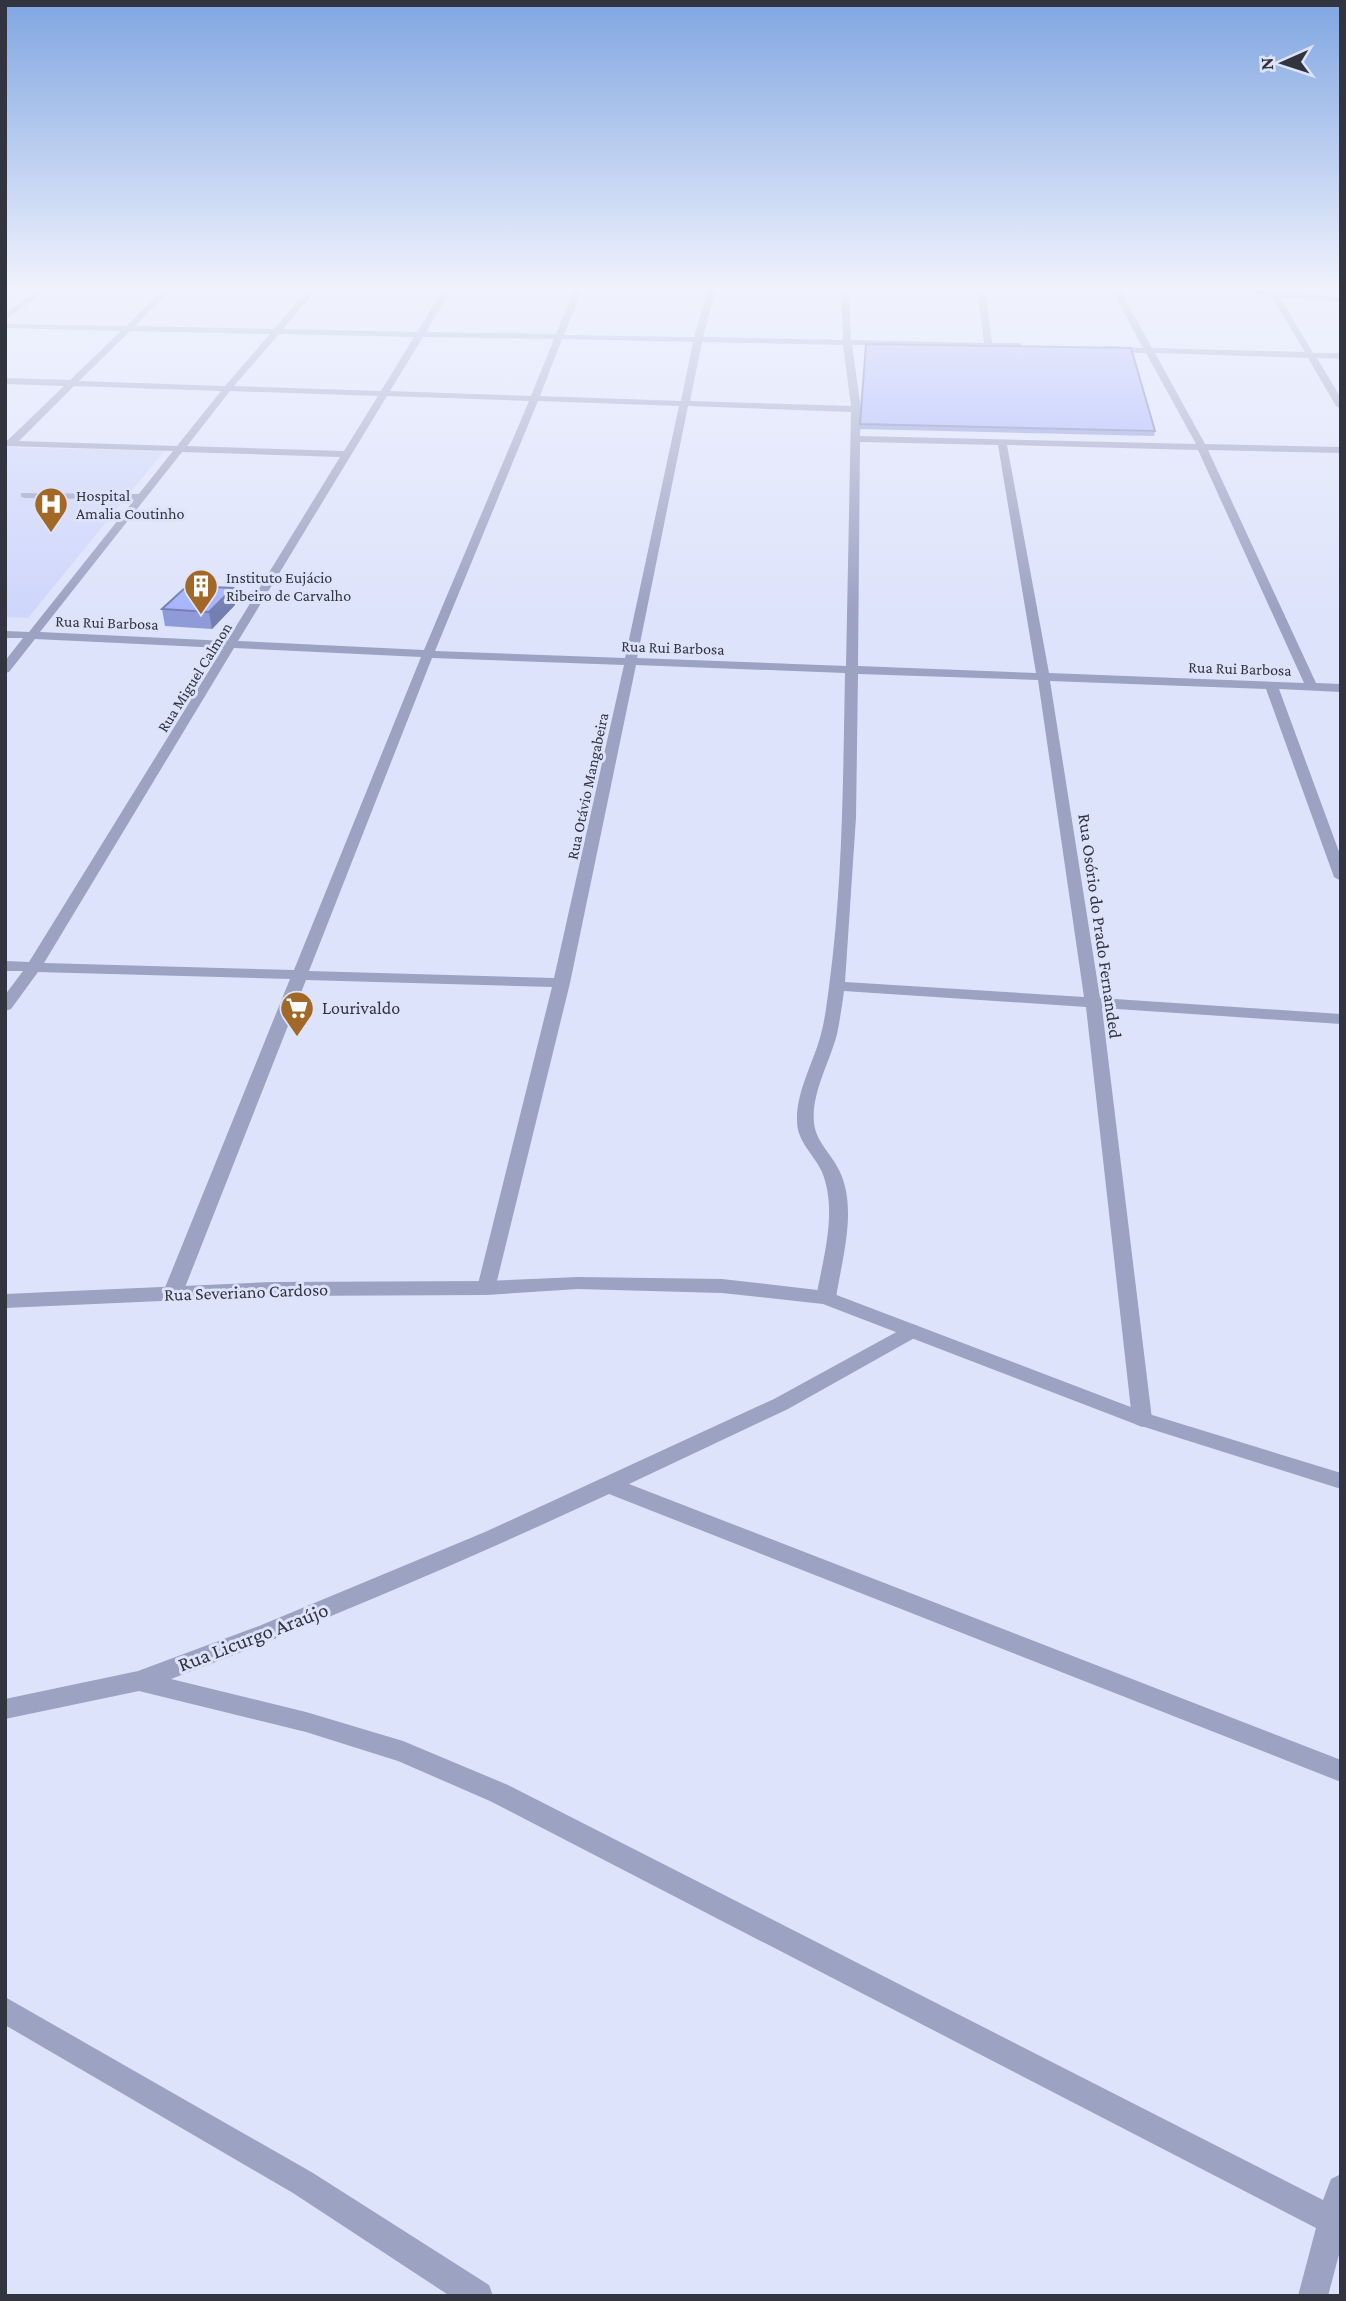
<svg xmlns="http://www.w3.org/2000/svg" width="1346" height="2301" viewBox="0 0 1346 2301" font-family="'Crimson Pro',serif">
<style>
.built{fill:#ced6fb}
.lines{fill:none;stroke-linecap:round;stroke-linejoin:round}
.service{fill:#9ba2c2;fill-rule:evenodd}
.minor{fill:#9ba2c2;fill-rule:evenodd}
.tertiary{fill:#9ba2c2;fill-rule:evenodd}
.wall{fill:#8f9bd9}
.shaded-wall{fill:#747eb0}
.building{fill:#a6b4fc;stroke:#747eb0;stroke-width:2}
.labels{text-anchor:middle;stroke-width:6;stroke-linejoin:round;paint-order:stroke}
.far-poi-label{font-size:16px;fill:#323540;stroke:#dde3fb;text-anchor:start}
.far-street-label{font-size:16px;fill:#323540;stroke:#dde3fb}
.street-label{font-size:18px;fill:#323540;stroke:#dde3fb}
.poi-label{font-size:18px;fill:#323540;stroke:#dde3fb;text-anchor:start}
.near-street-label{font-size:21px;fill:#323540;stroke:#dde3fb}
</style>
<rect width="100%" height="100%" fill="#dde3fb"/>
<polygon class="built" points="5,447 164,451 28,618 5,617"/>
<g class="lines">
<polygon class="service" points="21,493 141,494 146,497 141,500 25,498 21,497"/>
<g class="minor">
<polygon points="37,290 46,290 5,320 5,314"/>
<path d="M163,290H171L135,326L274,329L308,290H316L283,329L417,332L443,290H451L426,332L556,334L574,290H582L564,335L694,337L708,290H716L703,337L843,340L841,290H849L851,340L984,343L977,290H985L992,343H1020L1023,348L852,345L861,409L860,436L1196,444L1146,353L1107,352L1103,349L1107,346L1143,348L1112,290H1120L1152,348L1305,352L1271,296L1232,290H1276L1341,298V302L1280,297L1313,353H1341V359L1317,358L1341,398V409L1336,406L1308,358L1155,353L1205,444L1341,447V453L1208,450L1316,683L1341,684V692L1279,689L1341,857V881L1334,877L1266,689L1050,681L1100,998L1341,1014V1024L1102,1008L1152,1419L1149,1424L1142,1427L1135,1424L1132,1419L1086,1007L844,991C842,1005 840,1020 837,1034C830,1062 811,1093 814,1123C816,1142 831,1153 839,1170C858,1208 842,1258 836,1298L833,1303H819L816,1298C823,1258 838,1211 822,1172C814,1154 797,1142 797,1121C796,1091 814,1062 821,1034C825,1019 827,1002 829,987C843,883 843,777 845,673L636,665L570,983L494,1293H480L477,1288L552,987L306,980L182,1295L179,1300H165L162,1295L290,979L38,972L11,1009L5,1011V995L23,971H5V961L29,962L223,648L35,639L9,672L5,673V661L23,638H5V631L29,632L173,451L5,446V440H8L64,386L5,384V378L70,380L121,331L5,328V324L126,326ZM130,331L270,334L225,386L79,381ZM279,334L414,337L381,391L234,386ZM423,337L554,339L531,396L390,391ZM562,339L693,342L681,401L540,396ZM702,342L843,345L851,406L690,401ZM74,386L221,391L177,446L19,441ZM230,391L378,396L344,451L187,446ZM387,396L529,401L424,650L238,641ZM538,401L679,406L625,658L435,651ZM688,406L851,412L846,666L637,658ZM860,442L998,445L1036,673L858,666ZM1007,445L1198,450L1304,683L1049,673ZM182,452L340,457L227,641L40,632ZM234,648L421,657L294,970L44,963ZM432,658L624,665L554,978L309,971ZM858,674L1038,680L1084,997L845,982L856,817Z"/>
<path d="M911,1324L918,1326L921,1331L918,1336L788,1409L629,1484L1341,1760V1782L609,1494C465,1561 320,1623 171,1679L306,1712L403,1741L508,1785L1323,2200L1331,2179L1341,2174V2247L1328,2296H1298L1316,2228L490,1801L398,1761L306,1732L139,1691L5,1719V1699L138,1671L259,1626L485,1532L774,1399Z"/>
<polygon points="5,1997 313,2173 489,2285 493,2296 450,2296 293,2193 5,2025"/>
</g>
<polygon class="tertiary" points="578,1277 722,1279 826,1291 1149,1414 1341,1473 1341,1489 1135,1424 823,1304 722,1293 578,1289 487,1295 273,1296 5,1308 5,1294 273,1282 487,1281"/>
</g>
<g class="wall">
<polygon points="866,344 1155,431 1154,436 859,429"/>
<polygon points="233,588 235,605 212,629 165,626 162,609"/>
</g>
<polygon class="shaded-wall" points="233,588 235,605 212,629 209,612"/>
<g class="building">
<polygon points="866,344 1131,348 1155,431 860,424"/>
<polygon points="187,586 233,588 209,612 162,609"/>
</g>
<linearGradient id="sky" x2="0" y2="1"><stop stop-color="#80a6e1"/><stop offset="0.47" stop-color="#f0f2fd"/><stop offset="1" stop-color="#f0f2fd" stop-opacity="0"/></linearGradient>
<rect width="1346" height="612" fill="url(#sky)"/>
<defs>
<g id="hospital-pin" transform="scale(1.75)"><path d="M0 17L-7.5 6A9.5 9.5 0 1 1 7.5 6Z" fill="#a26827" stroke="#dde3fb"/><path d="M-5-5h3v3.5h4V-5h3V5h-3V1.5h-4V5h-3Z" fill="#fff"/></g>
<g id="building-pin" transform="scale(1.75)"><path d="M0 17L-7.5 6A9.5 9.5 0 1 1 7.5 6Z" fill="#a26827" stroke="#dde3fb"/><path d="M-4-6H4V6H1V3H-1V6H-4ZM-2.5-4.3h1.7v1.8h-1.7ZM.8-4.3h1.7v1.8H.8ZM-2.5-1h1.7V.8h-1.7ZM.8-1h1.7V.8H.8Z" fill="#fff"/></g>
<g id="supermarket-pin" transform="scale(1.75)"><path d="M0 17L-7.5 6A9.5 9.5 0 1 1 7.5 6Z" fill="#a26827" stroke="#dde3fb"/><path d="M-6-5.5h2.5l.6 2H6L4.5 2H-2.5L-4.4-4H-6ZM-1.5 3.2a1.3 1.3 0 1 0 .1 0ZM3 3.2a1.3 1.3 0 1 0 .1 0Z" fill="#fff"/></g>
</defs>
<g fill-rule="evenodd">
<use href="#hospital-pin" x="51" y="504"/>
<use href="#building-pin" x="201" y="586"/>
<use href="#supermarket-pin" x="297" y="1008"/>
</g>
<g class="labels">
<g class="far-poi-label">
<text x="76" y="501">Hospital<tspan x="76" dy="18">Amalia Coutinho</tspan></text>
<text x="226" y="583">Instituto Eujácio<tspan x="226" dy="18">Ribeiro de Carvalho</tspan></text>
</g>
<g class="far-street-label">
<text transform="translate(107 622) rotate(2)" y="6">Rua Rui Barbosa</text>
<text transform="translate(673 647) rotate(2)" y="6">Rua Rui Barbosa</text>
<text transform="translate(1240 668) rotate(2)" y="6">Rua Rui Barbosa</text>
<text transform="translate(194 677) rotate(-58)" y="6">Rua Miguel Calmon</text>
<text transform="translate(587 786) rotate(-78)" y="6">Rua Otávio Mangabeira</text>
</g>
<g class="street-label">
<text transform="translate(1100 926) rotate(82)" y="6">Rua Osório do Prado Fernanded</text>
<text transform="translate(246 1292) rotate(-2)" y="6">Rua Severiano Cardoso</text>
</g>
<g class="poi-label">
<text x="322" y="1014">Lourivaldo</text>
</g>
<g class="near-street-label">
<text transform="translate(253 1637) rotate(-21)" y="7">Rua Licurgo Araújo</text>
</g>
</g>
<rect width="1346" height="2301" fill="none" stroke="#323540" stroke-width="14"/>
<g transform="translate(1283 63) rotate(267)" stroke="#dde3fb" stroke-width="5" paint-order="stroke">
<path d="M0-5L12 26L0 18L-12 26Z" fill="#323540"/>
<text y="-10" font-size="19" font-weight="bold" text-anchor="middle" fill="#323540">N</text>
</g>
</svg>
